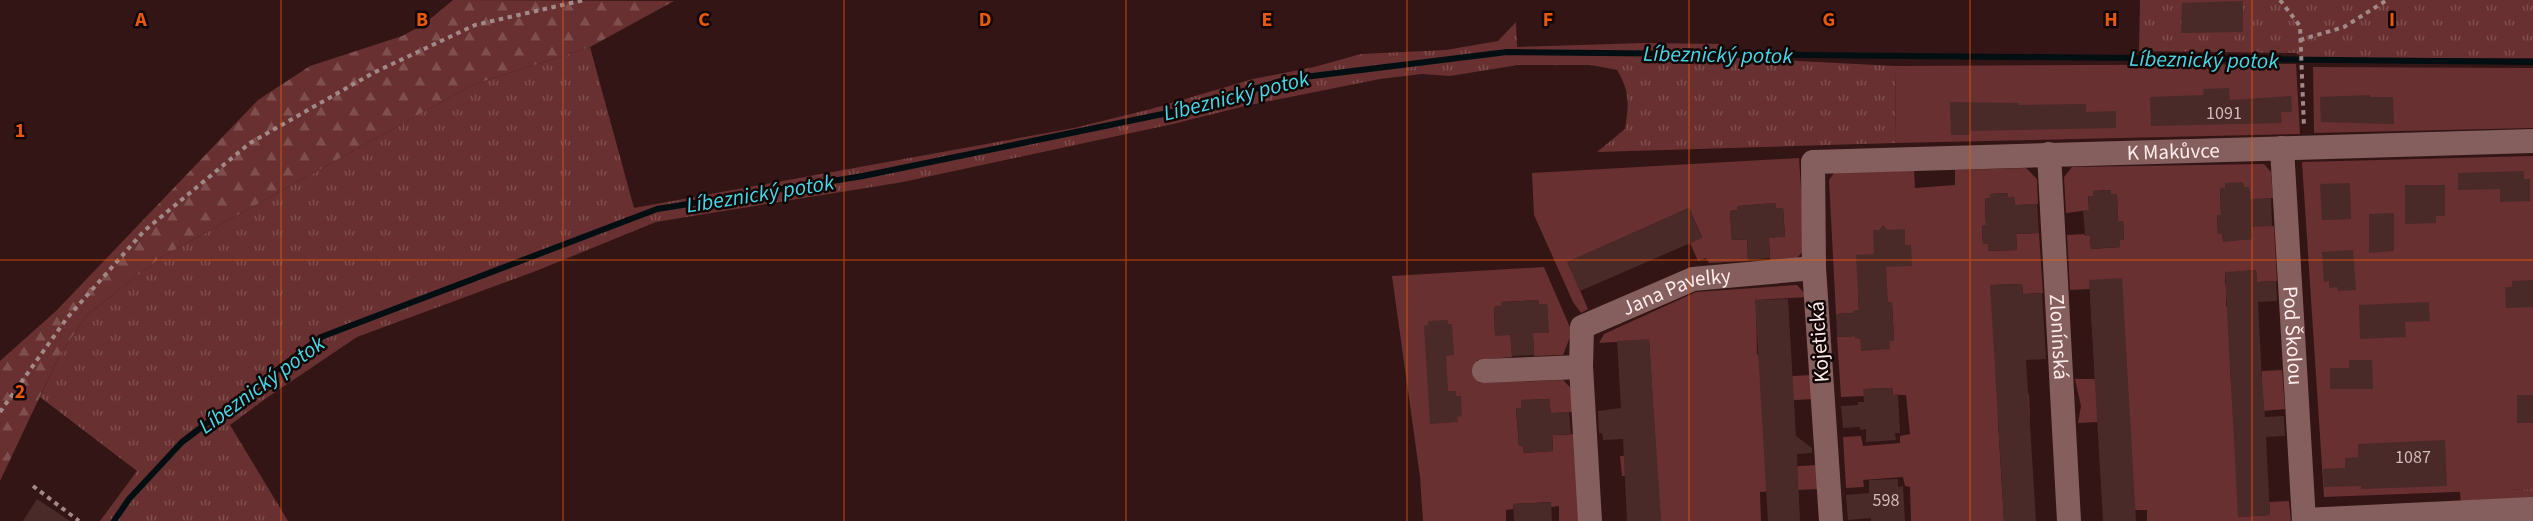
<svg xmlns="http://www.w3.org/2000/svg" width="2533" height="521" viewBox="0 0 2533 521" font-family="'Source Sans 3',sans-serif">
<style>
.grass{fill:url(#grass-tufts)}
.forest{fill:url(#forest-firs)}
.garden{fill:#683030}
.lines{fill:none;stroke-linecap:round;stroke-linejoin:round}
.stream{stroke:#010f12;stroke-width:6}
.building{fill:#4a2929}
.path{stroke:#a18988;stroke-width:4;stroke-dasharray:4.5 4.5;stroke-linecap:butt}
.minor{stroke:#855f5e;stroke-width:24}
.grid{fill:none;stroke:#e8590c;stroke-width:1.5;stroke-opacity:0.55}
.labels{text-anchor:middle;stroke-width:5;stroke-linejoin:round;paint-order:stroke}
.number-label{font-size:18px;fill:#d1bbba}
.street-label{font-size:21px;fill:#feeceb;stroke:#120505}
.water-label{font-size:22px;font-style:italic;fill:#46d7e7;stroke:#120505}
.grid-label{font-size:20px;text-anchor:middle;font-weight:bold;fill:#e8590c;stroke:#120505;stroke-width:5;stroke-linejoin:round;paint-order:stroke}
</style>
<defs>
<pattern id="grass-tufts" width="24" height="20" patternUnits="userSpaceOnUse" patternTransform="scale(1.5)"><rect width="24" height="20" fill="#683030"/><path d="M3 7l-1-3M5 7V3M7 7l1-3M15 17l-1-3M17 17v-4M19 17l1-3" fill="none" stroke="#7f4e4e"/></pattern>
<pattern id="forest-firs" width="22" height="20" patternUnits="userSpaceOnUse" patternTransform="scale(1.5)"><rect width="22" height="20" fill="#683030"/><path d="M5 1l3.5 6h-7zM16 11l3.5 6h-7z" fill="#7f4e4e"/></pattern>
</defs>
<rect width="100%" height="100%" fill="#331515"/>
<g class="grass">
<polygon points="2140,0 2533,0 2533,58 2304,58 2296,53 2139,51"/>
<path d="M1516,22L1517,47L1644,43L1724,44L1721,57L1895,66L1896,143L1597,152L1625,129C1629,104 1630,92 1617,70L1591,65H1518L1450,76L1422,74L1380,79L1245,106L1173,124L903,182L656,222L536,271L357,337L265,399L230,425L288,521H100L137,471L40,397L60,354L87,315L160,258L472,85L590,47L634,208L1074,128L1151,109L1253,79L1314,67L1361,54L1446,50L1498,41Z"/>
<polygon points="2533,489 2533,503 2461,506 2460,491"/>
</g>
<polygon class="forest" points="453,0 674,1 590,47 472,85 160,258 87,315 60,354 0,481 0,361 56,311 258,100 310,66 402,36 423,25"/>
<g class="garden">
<polygon points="2296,64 2300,134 1896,143 1895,66"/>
<polygon points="2313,67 2533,68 2533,128 2314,133"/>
<polygon points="2533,156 2533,489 2324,497 2302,162"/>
<polygon points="1799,158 1805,249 1796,259 1770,260 1769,241 1766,241 1766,238 1785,236 1783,208 1776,208 1775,203 1738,206 1737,210 1730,211 1732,240 1750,239 1747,242 1748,261 1709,263 1706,258 1698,261 1690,243 1702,237 1689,208 1568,262 1588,309 1581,313 1573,302 1534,215 1532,173"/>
<polygon points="2264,164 2271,172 2273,198 2250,200 2249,187 2220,188 2221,215 2217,215 2218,234 2222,234 2223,241 2252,239 2251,226 2274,226 2277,281 2257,282 2256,270 2225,273 2225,284 2227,285 2226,306 2229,307 2229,350 2232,360 2230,361 2231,383 2262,381 2262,371 2282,370 2285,409 2264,411 2238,517 2270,515 2269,502 2289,501 2291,521 2147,521 2147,510 2135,510 2098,422 2078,423 2081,406 2075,379 2095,379 2090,289 2070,290 2067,235 2084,234 2085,236 2090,236 2091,249 2120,247 2120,240 2124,239 2123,221 2118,221 2117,195 2111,194 2111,190 2093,191 2093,196 2088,196 2089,210 2066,213 2064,177 2072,167"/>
<polygon points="2026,168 2037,179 2038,204 2019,205 2015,208 2014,197 2008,197 2008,193 1990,194 1990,198 1985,199 1986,225 1982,226 1983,244 1988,244 1988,251 2017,250 2016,234 2039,233 2043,293 2023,294 2022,284 1991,285 1998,396 2029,394 2030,418 1998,420 2004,521 1911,521 1910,487 1905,486 1903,477 1863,480 1864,487 1846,488 1843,437 1861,436 1863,446 1900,443 1900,436 1910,434 1906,395 1893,395 1892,388 1864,389 1864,396 1841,397 1837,337 1855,336 1855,338 1894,341 1892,303 1858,298 1859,310 1853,311 1853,313 1836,314 1829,180 1836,170 1914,169 1915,188 1955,185 1955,170"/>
<polygon points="1544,267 1572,332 1563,355 1534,356 1533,337 1530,333 1548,332 1547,304 1539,304 1539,300 1501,302 1501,306 1494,307 1495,335 1514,335 1511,339 1512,357 1477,360 1479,383 1563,380 1572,389 1574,412 1556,413 1551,416 1549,399 1521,400 1521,408 1516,408 1519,446 1523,446 1524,453 1553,451 1552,431 1557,435 1575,434 1580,521 1559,521 1559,506 1551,507 1551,502 1513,504 1513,509 1506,510 1506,521 1423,521 1420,477 1392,276"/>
<polygon points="1797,285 1808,297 1756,300 1757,354 1792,376 1812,375 1813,399 1762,402 1766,468 1817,465 1818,489 1760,492 1761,521 1661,521 1657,475 1622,476 1620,456 1656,454 1649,340 1599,343 1604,334 1696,292"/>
</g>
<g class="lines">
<polyline class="stream" points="114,521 129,499 182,442 321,337 657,209 863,176 1187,109 1288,79 1507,52 2533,62"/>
</g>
<g class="building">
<polygon points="2243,1 2243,32 2181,33 2182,3"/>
<polygon points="2229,88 2230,100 2291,96 2292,112 2281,112 2282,123 2151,126 2150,97 2204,95 2203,89"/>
<polygon points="2370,95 2370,97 2393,97 2394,124 2321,122 2320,97"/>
<polygon points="1950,102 2019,103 2019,105 2086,104 2086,112 2116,111 2116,128 1970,131 1970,135 1951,135"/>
<polygon points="2524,171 2524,179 2530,179 2530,201 2500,202 2500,189 2458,190 2458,173"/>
<polygon points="2243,182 2244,187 2249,187 2250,199 2271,198 2272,226 2251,227 2252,239 2223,242 2222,234 2218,234 2217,215 2221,215 2220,188 2225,188 2225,183"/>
<polygon points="2350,183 2351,219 2322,220 2320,184"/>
<polygon points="2405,185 2445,185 2445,216 2436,216 2436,223 2405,224"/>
<polygon points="2111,190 2111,194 2117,194 2118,221 2123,221 2124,240 2120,240 2120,247 2091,249 2090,236 2085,236 2083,210 2089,210 2088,196 2093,196 2093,191"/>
<polygon points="2008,193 2008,197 2014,197 2015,205 2037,204 2039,233 2016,234 2017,250 1988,251 1988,244 1983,244 1982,226 1986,225 1985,199 1990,198 1990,194"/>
<polygon points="1776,203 1776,208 1783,208 1785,237 1769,238 1770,258 1748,260 1747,239 1732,240 1730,211 1737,210 1737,206"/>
<polygon points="1689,208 1702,238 1580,291 1567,262"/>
<polygon points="2394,213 2394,251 2369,253 2369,214"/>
<polygon points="1883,225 1888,230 1905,229 1905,245 1911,245 1912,266 1886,267 1888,303 1892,303 1894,341 1890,341 1890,349 1861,351 1860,338 1855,338 1855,336 1837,337 1836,314 1853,313 1853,311 1859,310 1856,255 1874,254 1873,230 1879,230"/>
<polygon points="2353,250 2356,290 2338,291 2337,287 2329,288 2329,281 2324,282 2322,252"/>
<polygon points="2256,270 2257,282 2276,281 2277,301 2258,302 2262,381 2265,417 2284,416 2285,436 2266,437 2270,515 2238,517 2225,272"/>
<polygon points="2122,278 2136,521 2103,521 2089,280"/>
<polygon points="2533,280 2533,307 2506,308 2505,287 2512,287 2512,281"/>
<polygon points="2022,284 2023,294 2042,293 2046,359 2026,360 2036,521 2004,521 1990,285"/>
<polygon points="1788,299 1796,436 1812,448 1812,453 1797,454 1800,521 1768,521 1755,300"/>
<polygon points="1539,300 1539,304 1547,304 1549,333 1533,333 1534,355 1512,356 1510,335 1495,336 1494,307 1501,306 1501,302"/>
<polygon points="2429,302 2430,321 2405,322 2406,337 2360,339 2359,305"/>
<polygon points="1448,320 1448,324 1452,324 1454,355 1446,356 1448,391 1456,391 1456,396 1461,396 1462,416 1457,417 1458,422 1430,424 1424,326 1428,325 1428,321"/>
<polygon points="1649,339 1661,521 1627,521 1623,439 1603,440 1602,433 1599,433 1598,411 1621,408 1617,341"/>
<polygon points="2349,360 2372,360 2373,389 2330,389 2330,368 2349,368"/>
<polygon points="1892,388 1893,395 1898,394 1900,433 1895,433 1896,440 1866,442 1866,429 1860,430 1860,427 1843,428 1841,406 1858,405 1858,402 1864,402 1863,389"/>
<rect x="2517" y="395" width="16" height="28"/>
<polygon points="1550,399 1550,413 1569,412 1571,434 1552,435 1553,451 1524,453 1523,446 1519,446 1516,408 1521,408 1521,400"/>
<polygon points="2445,440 2447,486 2361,489 2361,486 2324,487 2323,469 2345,468 2345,458 2358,457 2358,444"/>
<polygon points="1898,479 1898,487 1903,486 1905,521 1871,521 1871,518 1848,520 1846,495 1869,493 1869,480"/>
<polygon points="37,499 70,521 23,521"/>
<polygon points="1551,502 1552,521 1514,521 1513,504"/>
</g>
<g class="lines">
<g class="path">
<polyline points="2280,0 2300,26 2304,128"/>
<polyline points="2300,40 2344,27 2387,0"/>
<polyline points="0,412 67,318 144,231 250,143 373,73 475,25 584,0"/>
<polyline points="33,486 79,521"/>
</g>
<g class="minor">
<path id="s1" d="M2282,148L2304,521"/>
<path id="s2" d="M2049,154L2069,521"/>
<polyline points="1484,371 1581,367"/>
<polyline points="2304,520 2533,509"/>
<path id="s3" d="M1590,521L1581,367L1582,327L1693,279L1814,268"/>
<path id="s4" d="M1831,521L1814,268L1813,162L2533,141"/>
</g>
</g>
<path class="grid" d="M281,0V521M563,0V521M844,0V521M1126,0V521M1407,0V521M1689,0V521M1970,0V521M2252,0V521M0,260H2533"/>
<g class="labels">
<g class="number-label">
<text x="2224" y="119">1091</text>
<text x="2413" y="463">1087</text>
<text x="1886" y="506">598</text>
</g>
<g class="street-label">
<text dy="7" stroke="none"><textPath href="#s4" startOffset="720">K Makůvce</textPath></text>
<text dy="7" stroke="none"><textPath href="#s3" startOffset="296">Jana Pavelky</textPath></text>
<text dy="7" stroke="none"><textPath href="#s1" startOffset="188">Pod Školou</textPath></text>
<text dy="7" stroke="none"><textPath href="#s2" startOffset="183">Zlonínská</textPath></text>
<text transform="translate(1819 342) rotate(-94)" y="7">Kojetická</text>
</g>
<g class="water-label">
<text transform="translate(1718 54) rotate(1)" y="8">Líbeznický potok</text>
<text transform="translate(2204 59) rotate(1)" y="8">Líbeznický potok</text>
<text transform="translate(1236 95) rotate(-14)" y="8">Líbeznický potok</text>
<text transform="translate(760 193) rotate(-9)" y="8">Líbeznický potok</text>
<text transform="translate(261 384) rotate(-36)" y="8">Líbeznický potok</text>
</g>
</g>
<g class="grid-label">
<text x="141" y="26">A</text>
<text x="422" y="26">B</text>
<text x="704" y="26">C</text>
<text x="985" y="26">D</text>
<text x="1267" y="26">E</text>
<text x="1548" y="26">F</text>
<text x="1829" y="26">G</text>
<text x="2111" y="26">H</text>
<text x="2392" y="26">I</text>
<text x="20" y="137">1</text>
<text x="20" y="398">2</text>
</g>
</svg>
